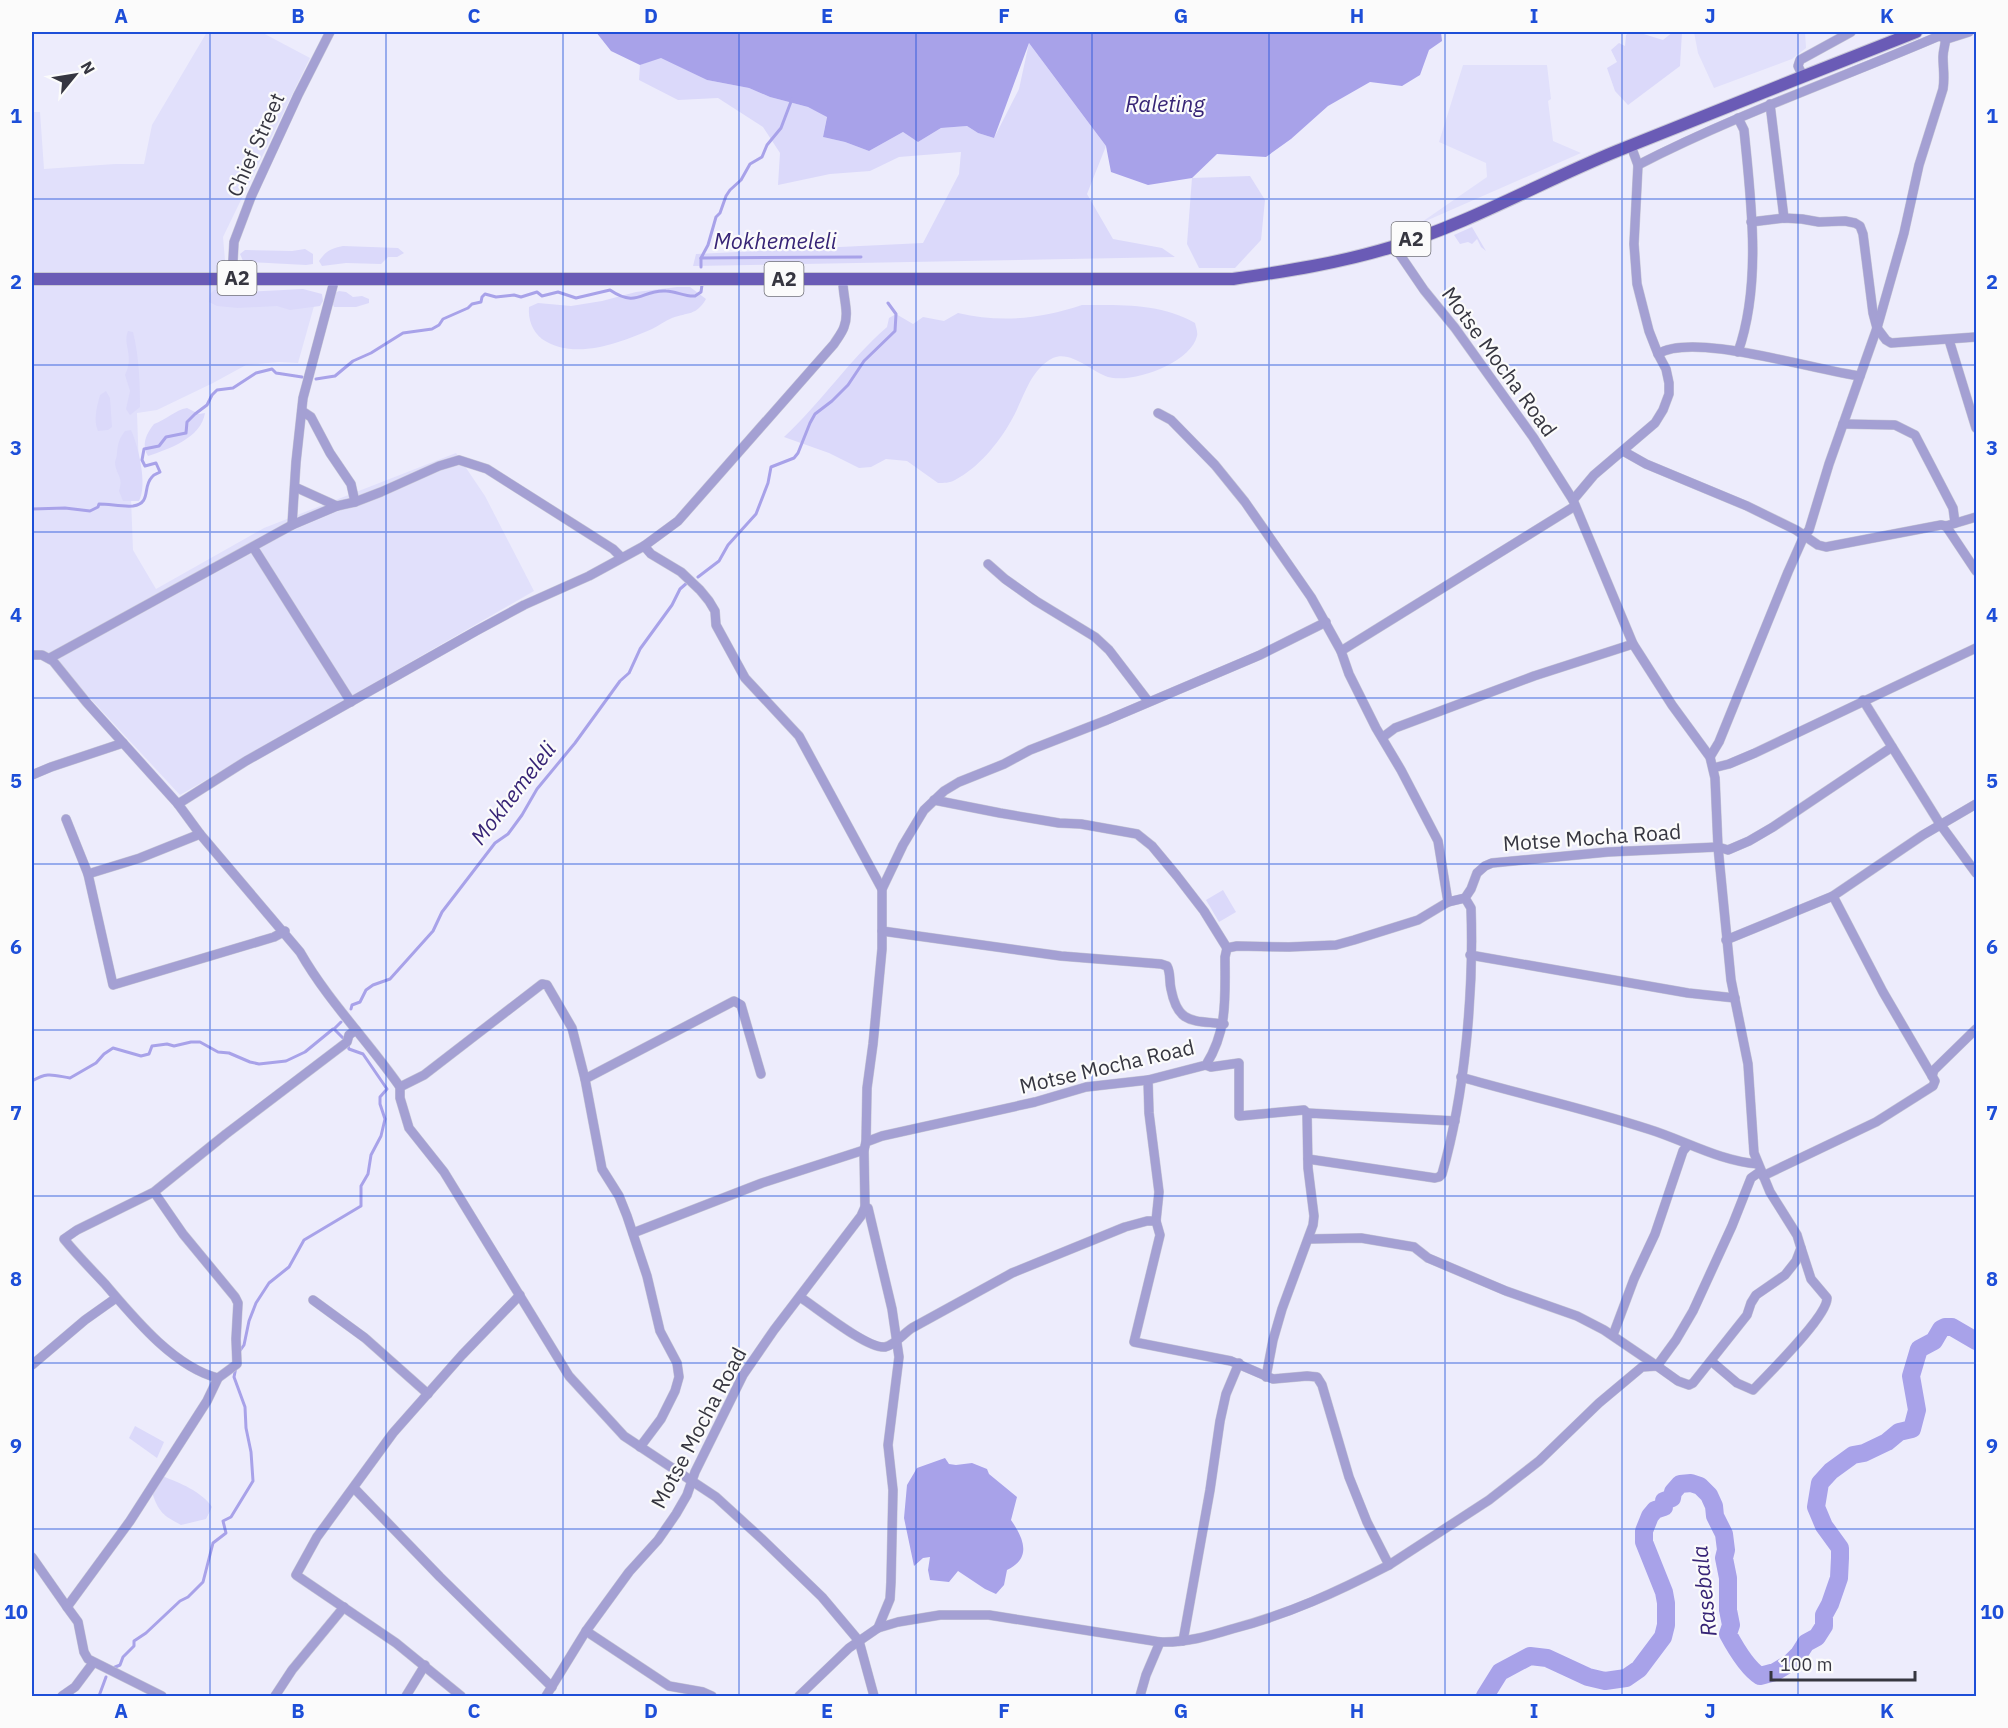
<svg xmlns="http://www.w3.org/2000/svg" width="2008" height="1728" viewBox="0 0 2008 1728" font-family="'IBM Plex Sans',sans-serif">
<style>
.built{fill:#e1e0fb}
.green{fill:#dbd9fa}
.water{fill:#a8a2e9}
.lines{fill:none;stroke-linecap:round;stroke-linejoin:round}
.stream{stroke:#a8a2e9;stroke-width:3}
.river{stroke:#a8a2e9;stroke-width:18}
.minor-casing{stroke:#c8c8d6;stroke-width:10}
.major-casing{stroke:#c8c8d6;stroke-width:14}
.minor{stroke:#a4a0d3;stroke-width:9}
.major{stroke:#6a5bb6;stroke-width:12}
.grid{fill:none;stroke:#1d4ed8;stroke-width:1.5;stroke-opacity:0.55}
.labels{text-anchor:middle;stroke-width:4.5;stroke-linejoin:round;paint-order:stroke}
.shield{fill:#fbfbfb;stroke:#717178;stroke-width:1.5}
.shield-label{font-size:20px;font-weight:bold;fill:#363640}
.street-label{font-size:21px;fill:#363640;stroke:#fbfbfb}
.water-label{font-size:22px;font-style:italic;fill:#372476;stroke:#fbfbfb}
.neatline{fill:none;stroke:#1d4ed8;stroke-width:2}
.grid-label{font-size:20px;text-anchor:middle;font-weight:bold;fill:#1d4ed8}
</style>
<rect width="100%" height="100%" fill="#edecfc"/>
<g class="built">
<polygon points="207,32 261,32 310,58 223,237 228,295 316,299 298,363 279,362 246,365 213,383 157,410 137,413 140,498 131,498 133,550 156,589 264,528 456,453 485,496 534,591 180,795 47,652 32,650 32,112 40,112 44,169 115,164 144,164 152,125"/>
<polygon points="1694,32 1805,32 1806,48 1792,59 1714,88 1698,53"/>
<polygon points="1463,65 1547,65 1551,99 1548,101 1553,141 1581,153 1419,224 1487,177 1486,163 1439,142"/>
</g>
<g class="green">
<polygon points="1630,32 1637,32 1663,40 1673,32 1682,32 1680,66 1628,105 1615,91 1607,68 1617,62 1611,50 1619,43 1625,46 1626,35"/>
<polygon points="1029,43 1106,146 1087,194 1113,239 1162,248 1175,257 693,266 696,254 923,243 959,174 961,152 899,157 870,171 830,174 778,185 780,153 763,127 718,98 678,100 639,80 640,65 661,57 707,80 749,88 770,97 808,107 827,116 823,137 845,142 869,151 903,132 918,142 941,128 967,126 978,133 994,138 1019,89"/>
<polygon points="1250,176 1265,200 1261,240 1235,268 1199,268 1187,244 1192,178"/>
<polygon points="1472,227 1486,251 1481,247 1477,239 1472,244 1468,242 1460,244 1454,235"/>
<path d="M343,246L398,248L404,253L397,257H388L381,264L346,263L322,266L319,261C325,252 331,248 343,246Z"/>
<polygon points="305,249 313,254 313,264 306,265 250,262 243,261 240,254 245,250 292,251"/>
<path d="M677,287H690L706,299C696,316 688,312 672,318C665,321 658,326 652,329C620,343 574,361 542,339C532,331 528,319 529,307L538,303L571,306L602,301L636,292Z"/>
<polygon points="303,289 322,294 323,301 320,306 290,310 277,306 238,308 217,306 209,302 210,294 214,290 243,292"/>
<polygon points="339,291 346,292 353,297 362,296 369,299 369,303 356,307 334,307 332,302 335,293"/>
<path d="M1082,305C1120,305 1161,303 1195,323C1196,327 1198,333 1197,336C1191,363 1132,384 1108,377C1092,372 1071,350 1053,358C1029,370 1024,399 1011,421C998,444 978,468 955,480C950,483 943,483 938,483L907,461L886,459L871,467L859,468L829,453L784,437C821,403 849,360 887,327L889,318L896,314L913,324L923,317L944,321L958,313C1001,323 1040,319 1082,305Z"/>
<path d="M128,331L133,332C139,356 140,382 140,407L130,415L126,409L130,391L125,375C135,355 122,345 128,331Z"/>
<path d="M106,391L110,398L112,427L108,430L98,431C93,420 97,406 100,395Z"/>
<path d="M187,408L199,414L205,413C201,438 169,449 148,456C141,445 146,434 154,424C166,420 175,410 187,408Z"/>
<path d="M131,430C138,445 148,485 139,501H123L119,491C124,477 116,475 115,463C115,460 117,457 117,453C118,443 119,439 125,431Z"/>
<polygon points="1223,890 1236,912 1219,922 1206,900"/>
<polygon points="135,1426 164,1442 157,1458 129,1438"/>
<path d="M162,1476C180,1483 201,1491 212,1507L206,1519L181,1525C164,1516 158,1512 152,1492Z"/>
</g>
<g class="water">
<polygon points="596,32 1441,32 1442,41 1429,50 1420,75 1402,86 1370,82 1328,106 1291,139 1266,157 1217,154 1192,178 1148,185 1111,172 1106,146 1029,43 994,138 978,133 967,126 941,128 918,142 903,132 869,151 845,142 823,137 827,117 808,107 770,97 749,88 707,80 661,58 640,65 611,51"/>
<path d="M945,1458L949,1464L956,1465L972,1463L987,1469L989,1474L1017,1497L1011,1520C1024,1539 1032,1558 1007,1570L1004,1585L996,1594L985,1589L958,1571L949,1582L930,1580L928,1570L930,1557L923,1558L914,1566L904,1518L907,1485L917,1468Z"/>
</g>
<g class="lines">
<g class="stream">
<polyline points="792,99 781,128 767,145 762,157 750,164 741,180 730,190 726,196 720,213 716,217 708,245 701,258 861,257"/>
<polyline points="701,267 701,258"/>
<path d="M316,379L335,376L353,361L371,353L403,333L432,329L439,325L443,319L468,308L472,304L481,302L482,297L485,294L496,297L514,295L521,297L537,292L542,296L558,292L576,298L610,290C638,309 642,289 666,291C676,291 685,297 695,296L701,292L702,285"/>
<path d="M32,509L65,508L90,511L98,507L99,504C110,504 122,507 133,506C152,503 142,487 152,477C154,474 157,474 160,472L156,463L145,466L142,460L144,449L159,446L166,437L186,433L187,422L195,414L207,405L212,395L217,390L233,388L256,373L272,369L276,373L302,377"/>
<polyline points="698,577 719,561 728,545 756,514 768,483 771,467 794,458 798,453 810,423 815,414 832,401 848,385 864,361 895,331 896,314 888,303"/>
<polyline points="351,1009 352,1005 360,1002 366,990 373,985 390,979 433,931 442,912 495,843 508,834 522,815 537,789 575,743 620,681 629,673 640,649 672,605 680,589 688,582"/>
<path d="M32,1081C48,1072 52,1075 70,1078L96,1063L104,1054L113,1048L141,1056L149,1054L152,1046L167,1044L174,1046L191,1042H200L218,1052L229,1053L250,1062L259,1064L286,1061L305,1052L333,1029"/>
<polyline points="239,1352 244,1345 249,1321 256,1303 269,1283 289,1267 304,1240 361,1206 361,1186 368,1174 371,1155 381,1136 385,1119 380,1104 380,1097 387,1089 363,1054 349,1049 347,1042 334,1029 341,1022"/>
<polyline points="113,1668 120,1665 123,1657 134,1646 134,1641 146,1633 180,1601 188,1597 203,1582 213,1543 226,1533 223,1521 231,1517 253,1481 251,1452 246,1428 245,1407 234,1377 236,1367"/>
<polyline points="99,1696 106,1677"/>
</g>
<path class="river" d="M1485,1696L1500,1672L1530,1656L1547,1658L1588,1677L1605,1681L1626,1678L1639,1669L1663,1637L1666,1625V1603L1664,1592L1644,1542V1531L1650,1516L1655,1510L1664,1507V1501L1672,1498L1673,1492L1680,1484L1691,1483L1700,1486L1709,1495L1714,1506L1715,1516L1724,1534L1726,1550L1724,1558L1728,1578V1610L1731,1625L1728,1634C1735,1647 1747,1668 1760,1676L1775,1672L1790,1663L1799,1654L1806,1643L1817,1637L1824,1626V1615L1830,1604L1839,1578L1840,1558V1548L1824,1526L1816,1507L1820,1483L1831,1471L1853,1455L1864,1453L1887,1442L1899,1432L1912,1429L1917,1410L1911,1376L1919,1349L1934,1341L1941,1329L1945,1327H1952L1976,1341"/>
<g class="minor-casing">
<g id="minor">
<polyline points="1803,76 1798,66 1800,60 1851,32"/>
<polyline points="1770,104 1784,218"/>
<path d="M1638,165C1735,115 1839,79 1939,36L1947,39L1969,32"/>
<polyline points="1751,222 1784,218 1802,219 1819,222 1845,221 1855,223 1860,226 1863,234 1873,313 1877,328 1886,340 1891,343 1976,337"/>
<polyline points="232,278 234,242 251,197 298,95 330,32"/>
<polyline points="1949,340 1976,428"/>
<path d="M1738,352C1762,284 1751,200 1744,130L1738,118"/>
<path d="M1658,354C1693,331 1816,371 1860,376"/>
<polyline points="302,411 311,417 330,453 351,484 355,502"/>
<polyline points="1158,413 1171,420 1215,465 1245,502 1311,597 1341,651 1349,674 1376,728 1401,770 1438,841 1448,902"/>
<polyline points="1843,424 1895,425 1915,435 1953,508 1955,523"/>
<polyline points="1623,451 1646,464 1747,506 1796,530 1818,545 1826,547 1941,525 1946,526 1976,517"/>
<polyline points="295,487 337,506"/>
<polyline points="1573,500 1594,475 1655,423 1663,410 1669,394 1669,383 1666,369 1658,354 1649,331 1637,284 1634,244 1638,165 1631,146"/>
<polyline points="292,525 296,462 303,398 335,278"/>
<polyline points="1946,526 1976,571"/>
<polyline points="644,546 651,554 681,572 700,590 709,601 715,611 716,625 745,678 799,736 882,889"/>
<polyline points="253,547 351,702"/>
<polyline points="988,564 1005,579 1036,601 1095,637 1109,650 1148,701"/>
<polyline points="1341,651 1575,506"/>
<path d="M32,655H42L53,661L87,703L178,804L200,834L300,952C328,1001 368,1041 400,1087V1098L409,1128L444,1172L569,1376L624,1436L716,1497L762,1539L822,1597L859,1641L874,1696"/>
<polyline points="50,658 292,525 337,506 355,502 381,492 439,466 459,460 487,469 613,549 621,557"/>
<polyline points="1863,700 1940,824 1976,873"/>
<polyline points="1383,737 1395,728 1534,676 1633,644"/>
<path d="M1710,757L1719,742L1788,572L1804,536L1809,530L1829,464L1877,328L1904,233L1919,165L1943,89C1945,77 1943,68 1943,57C1943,47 1948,41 1944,32"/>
<polyline points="1713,768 1729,764 1755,753 1976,648"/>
<polyline points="32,775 51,767 123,743"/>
<polyline points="934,800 1000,813 1059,823 1081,824 1137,834 1152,846 1177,876 1204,911 1227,948"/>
<path d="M178,804L246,761L476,631L524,605L589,576L644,546L678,521L834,344C837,339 842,333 844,327C850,312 842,295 843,279"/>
<polyline points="66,819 88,874 113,985 274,937 285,931"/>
<polyline points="88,874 140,858 200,834"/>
<path d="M882,931L1061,956L1161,964L1167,966C1171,973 1169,981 1171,989C1178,1025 1193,1020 1224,1024"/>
<polyline points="1726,940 1833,896 1923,835 1976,804"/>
<polyline points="1470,955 1688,993 1735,998"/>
<polyline points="1206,1065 1211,1067 1239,1063 1239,1116 1304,1110 1307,1113"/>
<polyline points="1932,1076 1934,1070 1976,1029"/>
<path d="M1461,1077C1523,1095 1587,1109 1648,1129C1684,1140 1719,1161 1758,1164"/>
<polyline points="585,1079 734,1001 741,1005 761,1074"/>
<polyline points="400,1087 424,1075 542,984 547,985 572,1028 585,1079 602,1169 619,1196 627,1216 647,1276 660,1331 677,1363 679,1377 675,1391 661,1419 640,1447"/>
<polyline points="866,1142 867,1088 873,1044 882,949 882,889 903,845 924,810 944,791 959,782 1004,764 1030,750 1107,720 1260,655 1326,622"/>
<path d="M1308,1159L1435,1178L1439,1177L1442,1174C1465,1094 1474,991 1471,908L1465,898"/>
<polyline points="1763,1176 1876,1122 1933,1086 1935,1081 1883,992 1833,896"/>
<path d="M154,1192L183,1234L235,1297L238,1303L236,1339L237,1364L218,1378C174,1367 134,1318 105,1284C91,1269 77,1255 64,1239L77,1230L154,1192L226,1134L347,1042L349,1035L356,1030"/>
<polyline points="865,1207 868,1208 892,1309 899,1357 888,1445 893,1490 891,1582 890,1599 878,1628"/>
<polyline points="633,1233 762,1183 864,1150"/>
<polyline points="1309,1239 1361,1238 1414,1247 1428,1258 1506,1291 1577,1316 1604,1330 1657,1366 1676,1340 1693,1311 1732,1226 1751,1178 1761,1171"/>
<path d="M800,1297C817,1308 867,1349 885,1347C895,1345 904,1333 912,1328L1012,1273L1125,1227L1147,1221H1156L1159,1192L1149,1113L1148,1080"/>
<polyline points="313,1300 365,1338 428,1394"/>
<polyline points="1613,1335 1634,1279 1655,1234 1683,1151 1688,1145"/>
<path d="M1711,1361L1737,1383L1753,1390C1768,1374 1828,1316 1827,1298L1811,1279L1801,1248"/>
<polyline points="32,1365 85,1320 116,1298"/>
<polyline points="1266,1377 1273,1340 1282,1309 1313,1225 1314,1216 1308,1168 1307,1113 1455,1121"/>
<polyline points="354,1488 440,1577 552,1687"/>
<polyline points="32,1557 67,1607"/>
<polyline points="1389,1565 1489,1500 1539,1461 1599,1403 1642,1367 1657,1366 1678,1381 1689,1385 1693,1383 1747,1315 1751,1303 1756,1295 1785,1275 1796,1261 1801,1248 1797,1235 1770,1192 1754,1153 1748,1064 1731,980 1718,847 1728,850 1749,841 1773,827 1892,747"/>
<polyline points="586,1631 669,1686 703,1692 712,1696"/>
<polyline points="1183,1641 1210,1490 1220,1421 1226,1394 1239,1363"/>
<polyline points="62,1696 75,1687 93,1663"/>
<polyline points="162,1696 88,1659 84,1652 78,1622 67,1607 130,1521 207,1401 218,1378"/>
<polyline points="275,1696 292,1670 344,1607"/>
<polyline points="406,1696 425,1665"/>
<polyline points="461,1696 396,1643 296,1575 317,1537 393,1433 462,1355 520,1295"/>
<path d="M546,1696L586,1631L629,1572L658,1540L676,1514L687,1495L695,1472L743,1375L774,1330L861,1216L865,1207L864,1150L866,1142L882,1136L1035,1102L1086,1087L1148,1080L1206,1065C1228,1030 1225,997 1225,957L1227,948L1237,946L1289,947L1336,945L1354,940L1418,920L1448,902L1465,898L1471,889L1477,873L1485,866L1492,863L1608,852L1718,847L1715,778L1710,757L1672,705L1633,644L1573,500L1533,437L1455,328L1424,290L1394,246"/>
<path d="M799,1696L849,1648L878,1628L898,1622L940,1615H989L1160,1642C1185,1643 1209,1636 1232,1629C1289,1614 1337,1592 1389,1565L1367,1522L1349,1477L1322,1385L1317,1377L1307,1376L1273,1379L1231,1361L1134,1342L1160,1235L1156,1221"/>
<polyline points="1140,1696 1146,1675 1160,1642"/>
</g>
</g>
<g class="major-casing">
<path id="major" d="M32,279H1233C1287,271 1340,263 1392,247C1470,223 1543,181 1617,151C1717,111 1816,71 1916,32"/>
</g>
<use href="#minor" class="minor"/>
<use href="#major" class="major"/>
</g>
<path class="grid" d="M210,32V1696M386,32V1696M563,32V1696M739,32V1696M916,32V1696M1092,32V1696M1269,32V1696M1445,32V1696M1622,32V1696M1798,32V1696M32,199H1976M32,365H1976M32,532H1976M32,698H1976M32,864H1976M32,1030H1976M32,1196H1976M32,1363H1976M32,1529H1976"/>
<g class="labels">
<g class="shield">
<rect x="1391.5" y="222" width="39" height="34" rx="4.5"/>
<rect x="217.5" y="261" width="39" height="34" rx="4.5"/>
<rect x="764.5" y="262" width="39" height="34" rx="4.5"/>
</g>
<g class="shield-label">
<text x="1411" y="246">A2</text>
<text x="237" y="285">A2</text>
<text x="784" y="286">A2</text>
</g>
<g class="street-label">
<text transform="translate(256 145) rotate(-66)" y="7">Chief Street</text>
<text transform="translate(1499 362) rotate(54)" y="7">Motse Mocha Road</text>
<text transform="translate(1592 838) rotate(-4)" y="7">Motse Mocha Road</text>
<text transform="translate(1107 1067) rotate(-13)" y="7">Motse Mocha Road</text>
<text transform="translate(699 1428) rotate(-62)" y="7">Motse Mocha Road</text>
</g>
<g class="water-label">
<text x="1165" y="112">Raleting</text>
<text x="775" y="249">Mokhemeleli</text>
<text transform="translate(513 793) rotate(-52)" y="8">Mokhemeleli</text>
<text transform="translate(1704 1591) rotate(-96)" y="8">Rasebala</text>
</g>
</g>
<rect width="2008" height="1728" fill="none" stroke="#fbfbfb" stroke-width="66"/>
<g transform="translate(75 75) rotate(60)" stroke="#fbfbfb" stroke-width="4.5" paint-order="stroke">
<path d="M0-4.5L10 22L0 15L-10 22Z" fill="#363640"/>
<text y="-9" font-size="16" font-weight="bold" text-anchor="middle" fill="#363640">N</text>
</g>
<path d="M1771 1671v9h144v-9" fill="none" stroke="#363640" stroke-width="3"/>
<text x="1780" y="1671" font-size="18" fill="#363640" stroke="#fbfbfb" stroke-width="4.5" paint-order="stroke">100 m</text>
<rect x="33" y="33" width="1942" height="1662" class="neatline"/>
<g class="grid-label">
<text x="121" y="23">A</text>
<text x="298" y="23">B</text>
<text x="474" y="23">C</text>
<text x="651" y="23">D</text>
<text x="827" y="23">E</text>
<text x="1004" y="23">F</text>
<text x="1181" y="23">G</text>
<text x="1357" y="23">H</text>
<text x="1534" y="23">I</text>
<text x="1710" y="23">J</text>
<text x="1887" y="23">K</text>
<text x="16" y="123">1</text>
<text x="1992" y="123">1</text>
<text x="16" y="289">2</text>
<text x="1992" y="289">2</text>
<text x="16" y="455">3</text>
<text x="1992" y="455">3</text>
<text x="16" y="622">4</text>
<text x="1992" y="622">4</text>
<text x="16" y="788">5</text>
<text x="1992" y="788">5</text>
<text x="16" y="954">6</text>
<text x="1992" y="954">6</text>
<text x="16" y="1120">7</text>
<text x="1992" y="1120">7</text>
<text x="16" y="1286">8</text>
<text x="1992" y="1286">8</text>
<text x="16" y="1453">9</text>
<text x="1992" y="1453">9</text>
<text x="16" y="1619">10</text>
<text x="1992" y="1619">10</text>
<text x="121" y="1718">A</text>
<text x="298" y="1718">B</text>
<text x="474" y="1718">C</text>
<text x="651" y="1718">D</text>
<text x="827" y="1718">E</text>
<text x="1004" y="1718">F</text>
<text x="1181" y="1718">G</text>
<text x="1357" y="1718">H</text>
<text x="1534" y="1718">I</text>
<text x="1710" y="1718">J</text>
<text x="1887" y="1718">K</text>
</g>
</svg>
